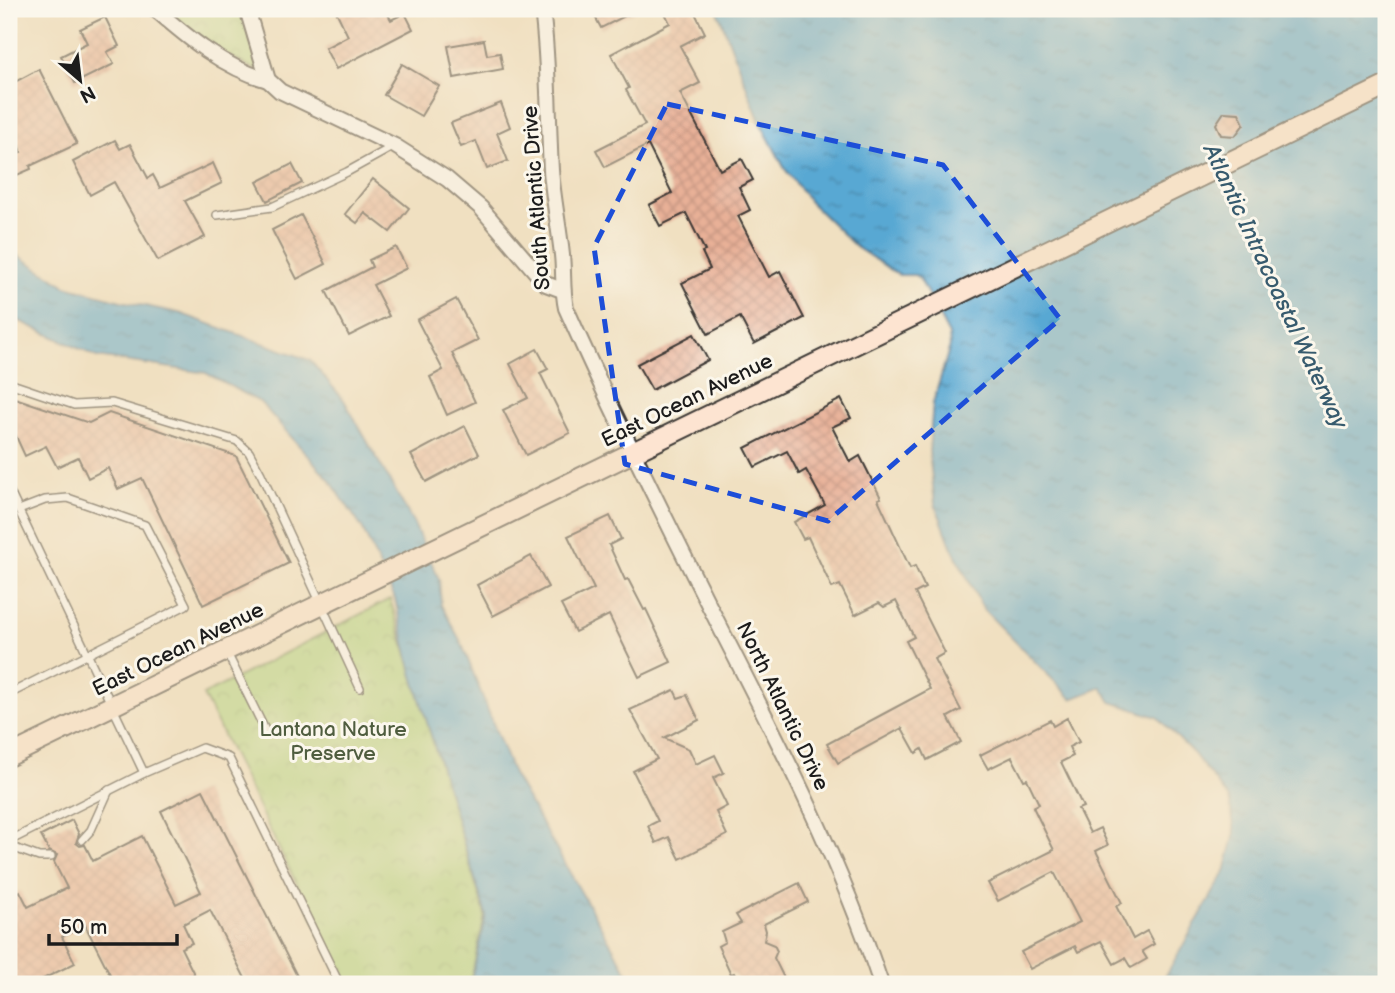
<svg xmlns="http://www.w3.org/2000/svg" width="1395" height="993" viewBox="0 0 1395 993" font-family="'Balsamiq Sans',sans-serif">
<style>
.park{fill:url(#park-crowns);stroke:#66794e;stroke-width:2}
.water{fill:url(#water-ripples);stroke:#3a6278;stroke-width:2}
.building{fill:url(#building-cross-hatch)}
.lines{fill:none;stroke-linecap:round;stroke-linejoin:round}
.lane-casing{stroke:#3c3935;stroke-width:10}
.street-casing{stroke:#3c3935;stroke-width:18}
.secondary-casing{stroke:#3c3935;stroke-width:23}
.lane{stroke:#fff;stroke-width:7}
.street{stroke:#fff;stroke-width:14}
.secondary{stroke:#fde4d1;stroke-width:19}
.marked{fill:none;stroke:#1d4ed8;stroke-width:5;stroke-dasharray:14 9;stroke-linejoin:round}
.labels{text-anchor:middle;stroke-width:6;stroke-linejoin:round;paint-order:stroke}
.street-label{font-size:21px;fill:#1c1c1c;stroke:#fbf7ec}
.park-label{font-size:21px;fill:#4f5d3f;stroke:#fbf7ec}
.water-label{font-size:23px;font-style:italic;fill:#375b6e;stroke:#fbf7ec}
</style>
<defs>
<pattern id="park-crowns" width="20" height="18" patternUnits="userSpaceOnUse" patternTransform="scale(1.75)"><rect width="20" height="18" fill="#afd680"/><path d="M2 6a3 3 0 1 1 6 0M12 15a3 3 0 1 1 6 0" fill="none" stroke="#96b76e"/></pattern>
<pattern id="water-ripples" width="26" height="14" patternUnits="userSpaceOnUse" patternTransform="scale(1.75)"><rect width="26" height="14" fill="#59a8d3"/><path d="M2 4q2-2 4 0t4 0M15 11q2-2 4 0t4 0" fill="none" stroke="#4988aa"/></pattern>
<pattern id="building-cross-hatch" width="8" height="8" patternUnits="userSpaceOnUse" patternTransform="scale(1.75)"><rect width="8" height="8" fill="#e8b097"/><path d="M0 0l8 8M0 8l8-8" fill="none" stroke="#c69782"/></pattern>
</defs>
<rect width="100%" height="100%" fill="#fbf7ec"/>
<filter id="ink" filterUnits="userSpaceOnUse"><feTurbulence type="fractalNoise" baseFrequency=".0143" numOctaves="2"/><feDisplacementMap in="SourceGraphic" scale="14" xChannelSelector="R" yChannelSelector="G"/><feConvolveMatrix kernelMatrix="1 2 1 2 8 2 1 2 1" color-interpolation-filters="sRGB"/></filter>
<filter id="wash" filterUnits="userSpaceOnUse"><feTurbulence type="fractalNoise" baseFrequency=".00686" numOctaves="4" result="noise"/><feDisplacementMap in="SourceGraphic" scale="28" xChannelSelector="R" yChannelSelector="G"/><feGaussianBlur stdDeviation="1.57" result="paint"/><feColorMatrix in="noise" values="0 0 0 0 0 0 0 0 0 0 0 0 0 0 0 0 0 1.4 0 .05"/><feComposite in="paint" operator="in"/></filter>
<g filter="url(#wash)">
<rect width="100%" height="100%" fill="#f0e0c1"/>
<g class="park">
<polygon points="167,9 241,9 260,72 203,43"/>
<polygon points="390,599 485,915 470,984 346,984 203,695"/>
</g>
<g class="water">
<polygon points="717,9 1386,9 1386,984 1161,984 1225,872 1235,832 1229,799 1194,754 1157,717 1111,702 1102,687 1072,699 983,609 952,548 935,504 929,452 933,403 950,346 949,335 920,279 915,275 899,275 856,247 810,202 785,169 760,122"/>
<polygon points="9,245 16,254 66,286 121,301 179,313 310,360 344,400 413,522 439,579 441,605 461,642 513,774 634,984 470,984 486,915 412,673 395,599 362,528 329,479 260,402 206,373 97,357 9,316"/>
</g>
<g id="blocks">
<g class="building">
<polygon points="335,9 385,9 391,20 405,13 413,29 336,69 325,48 348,36"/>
<polygon points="591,9 639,9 601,28"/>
<polygon points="663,9 693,9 705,33 680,46 700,83 680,93 720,170 742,159 753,180 739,187 750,210 738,216 769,277 780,271 804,318 754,344 740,317 708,334 682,283 710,269 702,252 705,251 686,213 660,226 649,205 672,193 648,145 605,167 596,150 645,125 626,90 629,88 611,54 670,23"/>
<polygon points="105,17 119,46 107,52 114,64 75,83 61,56 87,43 80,29"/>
<polygon points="484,40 487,55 500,53 503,69 454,78 448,46"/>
<polygon points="402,64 439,86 421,116 384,95"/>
<polygon points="39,69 77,144 30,166 31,169 17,175 9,157 21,152 9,124 9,85"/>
<polygon points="501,103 510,127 497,133 508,161 487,169 476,141 461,147 451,123"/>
<polygon points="1224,112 1239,113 1244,124 1235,136 1221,135 1216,124"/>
<polygon points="115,140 120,149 130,144 148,178 153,175 160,188 213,163 222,183 185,201 205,237 158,261 114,182 90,195 73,162"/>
<polygon points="292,164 302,183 267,201 257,182"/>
<polygon points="373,179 409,208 390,232 365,213 357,223 345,214"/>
<polygon points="301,215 326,264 297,279 272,230"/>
<polygon points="396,247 407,268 373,285 389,316 349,336 326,291 372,267 369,260"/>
<polygon points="456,299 478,340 452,353 475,402 447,415 430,377 443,370 417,320"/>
<polygon points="694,334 708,360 652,390 637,364"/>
<polygon points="537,349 548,369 540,373 570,433 526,455 503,410 528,398 510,364"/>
<polygon points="9,396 89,423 109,413 236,456 289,563 203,605 142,478 118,489 108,468 88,478 78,457 57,467 46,446 25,456 9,421"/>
<polygon points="841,399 851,418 832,427 850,462 860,456 881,498 878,499 910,568 915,566 925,588 915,593 945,653 934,659 961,710 948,717 961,742 927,760 922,749 916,753 902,728 838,763 827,744 930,689 906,641 914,637 896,601 884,607 879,603 855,615 840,585 832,588 808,537 803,539 794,522 825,505 806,470 799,474 787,451 755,467 745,448"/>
<polygon points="465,426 479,454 426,482 411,455"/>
<polygon points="610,516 621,539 609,545 625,580 628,579 644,610 646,609 671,662 639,677 609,615 575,632 561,605 594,589 568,536"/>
<polygon points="531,556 548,587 493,616 477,585"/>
<polygon points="674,690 678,698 687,695 699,720 664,738 689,749 696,764 715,755 724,773 713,778 727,806 716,812 727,835 680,859 669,837 656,843 648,826 658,821 633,771 657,759 630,710"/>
<polygon points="1067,718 1079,742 1069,747 1073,756 1061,762 1083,807 1078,809 1090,833 1100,828 1108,845 1096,851 1122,903 1116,906 1133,939 1147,931 1154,944 1142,951 1147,959 1131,968 1125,958 1114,964 1101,941 1078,952 1075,946 1030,969 1021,952 1080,922 1054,872 998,901 988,883 1054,850 1033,807 1039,804 1027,779 1024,780 1012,757 988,769 980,755 1050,720 1053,726"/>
<polygon points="203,790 301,984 248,984 210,910 183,924 192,943 181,948 199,984 115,984 85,925 62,937 75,963 33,984 9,984 9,897 20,891 28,907 67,888 54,862 57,855 49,851 41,836 72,820 79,834 76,843 80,846 85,845 93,861 142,836 176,904 201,892 161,811"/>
<polygon points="799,883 808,902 764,924 766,931 764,941 774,945 777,951 774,958 787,984 739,984 734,973 731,974 718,946 725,942 722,932 741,923 736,915"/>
</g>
</g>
</g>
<g filter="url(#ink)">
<use href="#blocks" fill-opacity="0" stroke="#3c3935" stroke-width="2"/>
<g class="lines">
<g class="lane-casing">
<g id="lane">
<polyline points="217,215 272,207 347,172 394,146"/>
<polyline points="9,383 74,405 112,403 237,441 249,452 261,474 360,688"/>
<polyline points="9,490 144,773"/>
<polyline points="227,653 267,734"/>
<polyline points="9,694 186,605 145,525 68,498 45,500 19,510"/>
<polyline points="82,840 91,830 109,790"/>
<polyline points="9,841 144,773 202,748 229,758 338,981 337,984"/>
<polyline points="9,846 39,857 51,857"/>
</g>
</g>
<g class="street-casing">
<g id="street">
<path d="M155,9C188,38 224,68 268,80"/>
<polyline points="247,9 268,80 280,91 395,146 447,179 481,208 546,284 562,290"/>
<path d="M542,9C549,62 548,116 551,170C553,198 559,226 562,255C564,273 562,290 566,308C615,418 670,529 725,637C783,750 841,863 881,984"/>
</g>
</g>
<g class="secondary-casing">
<polyline id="secondary" points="9,756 1386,86"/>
</g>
<use href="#lane" class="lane"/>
<use href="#street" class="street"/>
<use href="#secondary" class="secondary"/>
</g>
</g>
<path d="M0 0H1395V993H0ZM667,104L943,165L1060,319L828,521L625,464L594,247Z" fill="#f0e0c1" fill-opacity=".55" fill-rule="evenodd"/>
<path class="marked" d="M667,104L943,165L1060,319L828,521L625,464L594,247Z"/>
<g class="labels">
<g class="street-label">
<text transform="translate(536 198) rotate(-94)" y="7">South Atlantic Drive</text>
<text transform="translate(687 400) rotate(-26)" y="7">East Ocean Avenue</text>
<text transform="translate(178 649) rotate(-26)" y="7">East Ocean Avenue</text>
<text transform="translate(783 706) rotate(64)" y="7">North Atlantic Drive</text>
</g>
<g class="park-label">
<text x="333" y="736">Lantana Nature<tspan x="333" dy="24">Preserve</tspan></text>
</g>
<g class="water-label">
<text transform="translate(1276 286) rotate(65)" y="8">Atlantic Intracoastal Waterway</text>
</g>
</g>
<rect width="1395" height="993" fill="none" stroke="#fbf7ec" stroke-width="35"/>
<g transform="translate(80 80) rotate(152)" stroke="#fbf7ec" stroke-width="5" paint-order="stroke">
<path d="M0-5L12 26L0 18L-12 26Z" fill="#1c1c1c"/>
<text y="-10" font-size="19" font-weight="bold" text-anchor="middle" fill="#1c1c1c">N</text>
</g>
<path d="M49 934v10h128v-10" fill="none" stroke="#1c1c1c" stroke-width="3.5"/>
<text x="60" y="934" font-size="21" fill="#1c1c1c" stroke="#fbf7ec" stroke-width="5" paint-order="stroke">50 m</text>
</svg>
